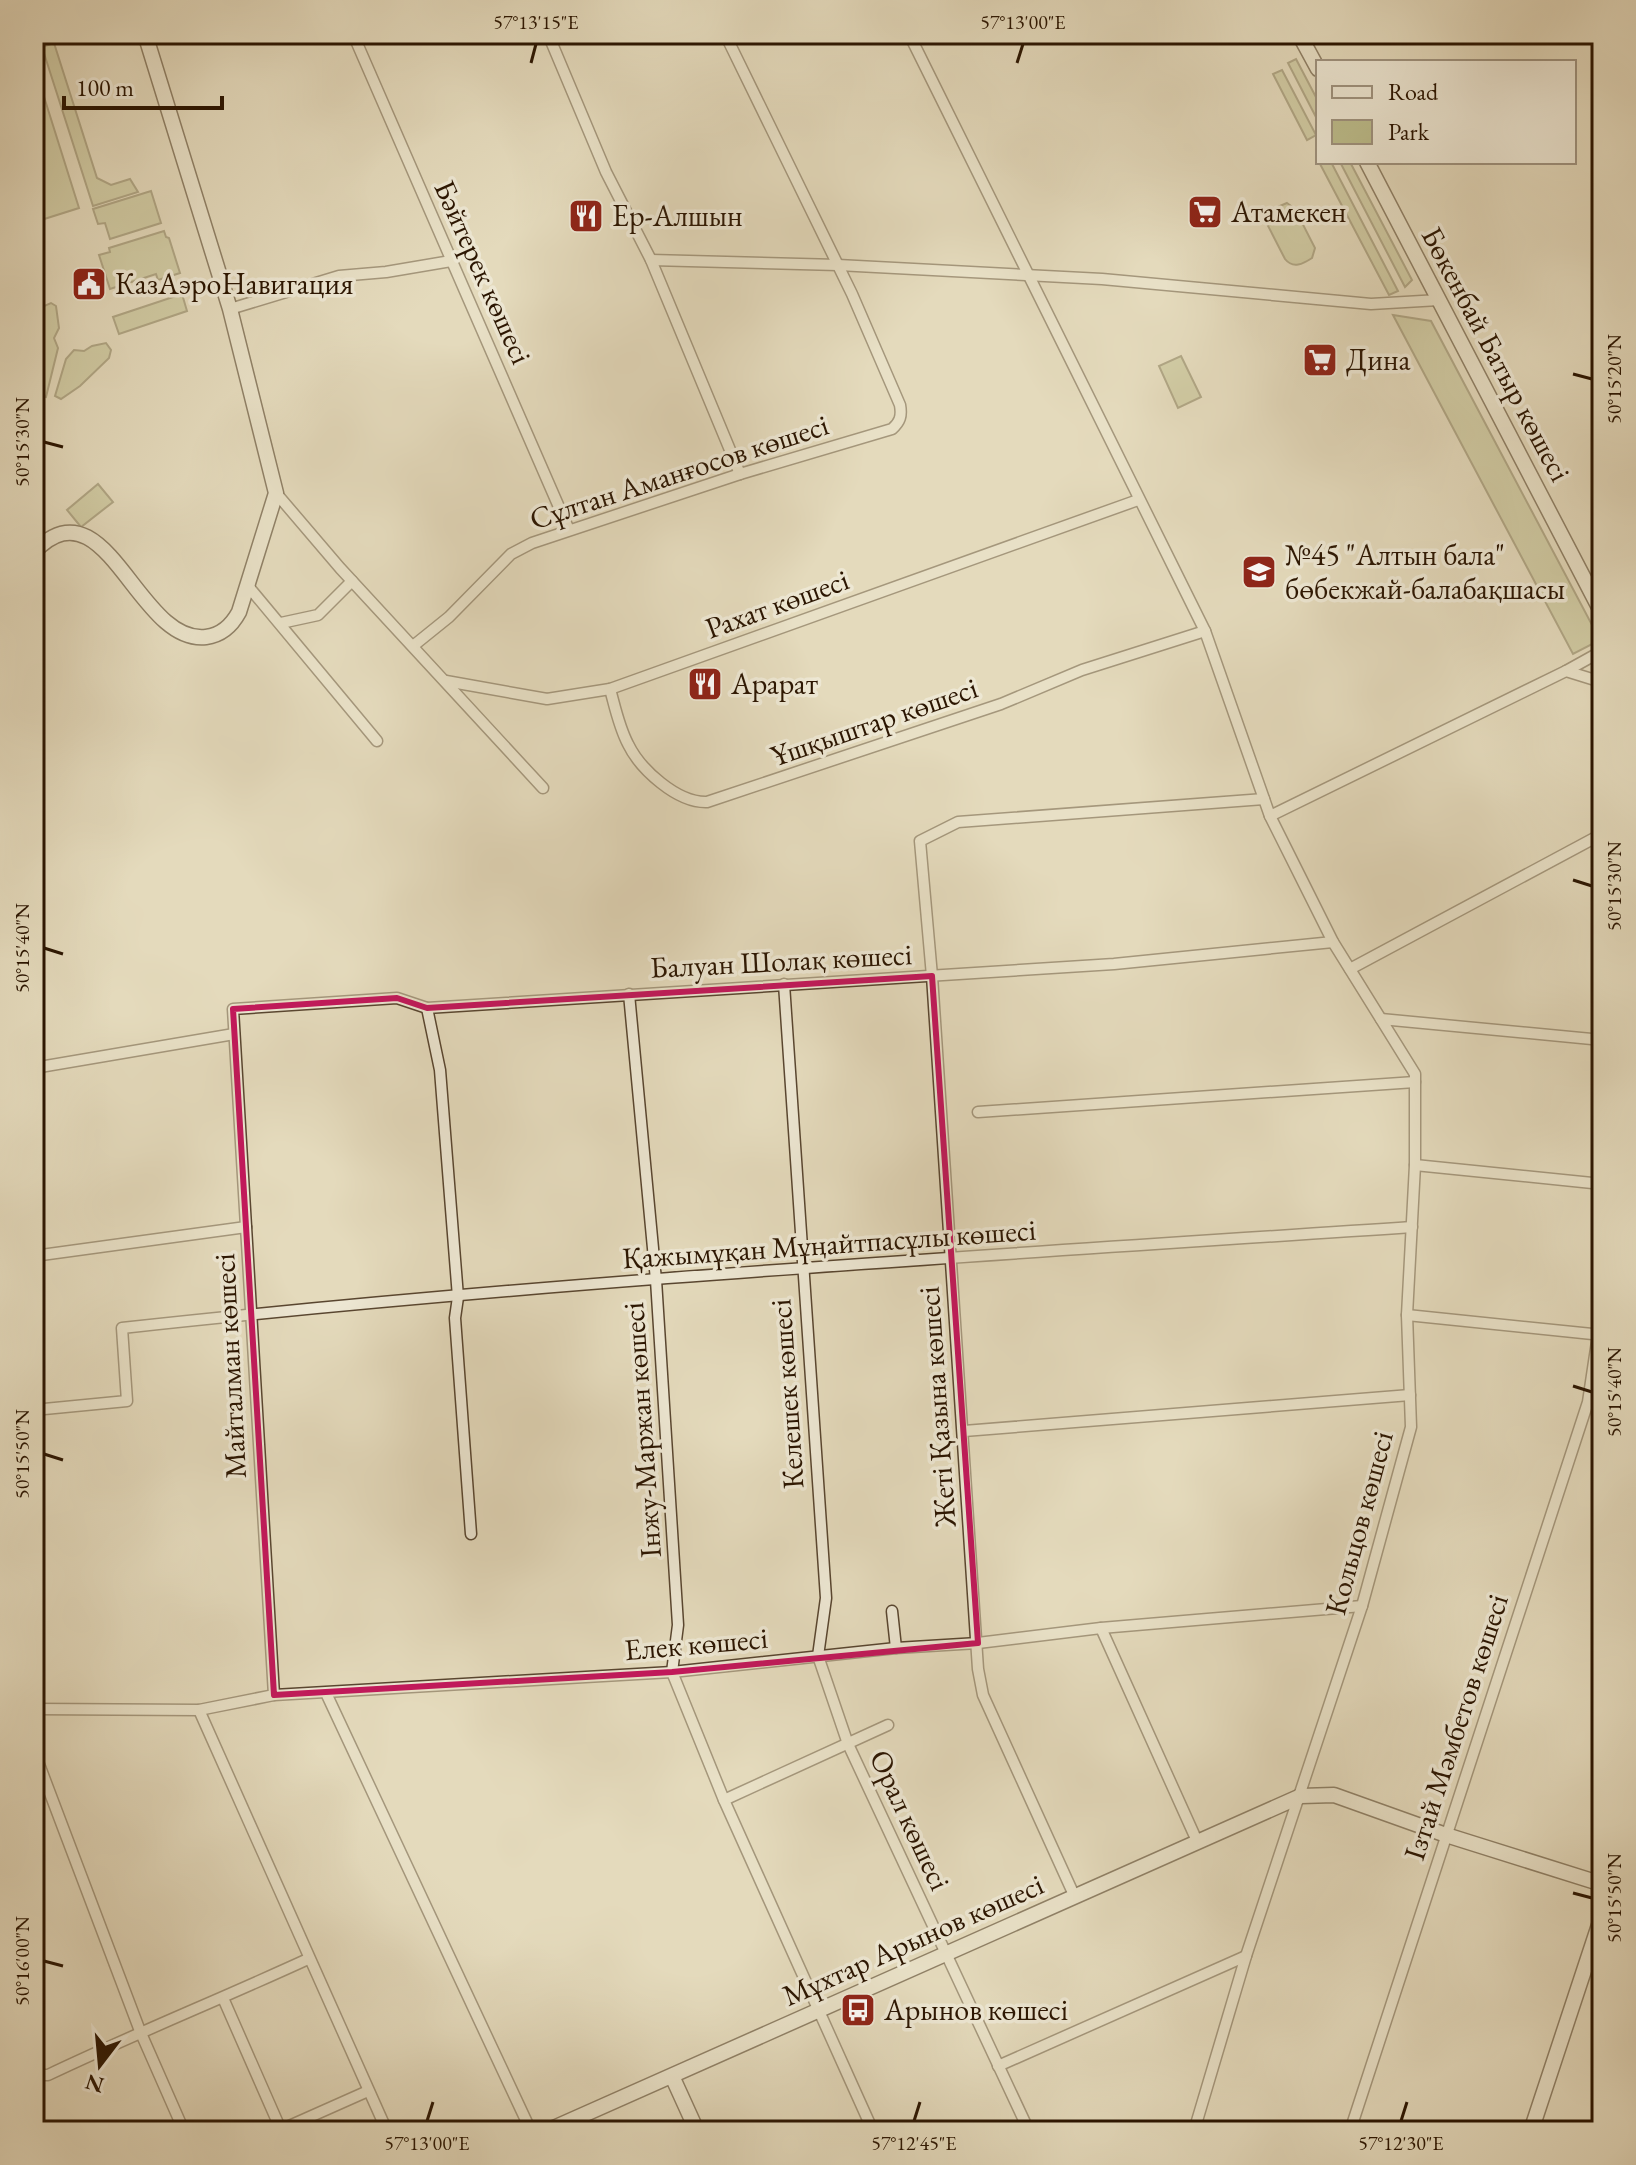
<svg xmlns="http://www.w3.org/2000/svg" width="1636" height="2165" viewBox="0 0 1636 2165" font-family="'EB Garamond',serif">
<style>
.green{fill:#bcbd8c;stroke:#746946;stroke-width:2}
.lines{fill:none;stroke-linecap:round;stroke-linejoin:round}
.street-casing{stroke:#594630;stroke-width:13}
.secondary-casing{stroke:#2b1501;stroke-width:17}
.street{stroke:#ede7d3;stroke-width:10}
.secondary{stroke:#ede7d3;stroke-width:14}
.marked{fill:none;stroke:#c2185b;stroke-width:6;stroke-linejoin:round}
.ticks{fill:none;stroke:#2b1501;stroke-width:3}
.labels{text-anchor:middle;stroke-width:7;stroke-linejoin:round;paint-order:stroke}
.poi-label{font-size:30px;fill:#2b1501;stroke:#ede7d3;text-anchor:start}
.street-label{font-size:30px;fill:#2b1501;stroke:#ede7d3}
.neatline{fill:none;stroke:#2b1501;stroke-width:3}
.ticks-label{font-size:20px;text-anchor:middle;fill:#2b1501}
</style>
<rect width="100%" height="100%" fill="#e4dabc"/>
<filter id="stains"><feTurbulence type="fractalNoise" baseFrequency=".0025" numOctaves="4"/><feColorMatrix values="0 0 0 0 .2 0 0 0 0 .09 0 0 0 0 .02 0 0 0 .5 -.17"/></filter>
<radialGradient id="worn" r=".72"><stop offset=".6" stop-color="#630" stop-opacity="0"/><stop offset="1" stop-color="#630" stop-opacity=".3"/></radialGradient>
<g class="green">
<polygon points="54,43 97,178 111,185 130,179 138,192 93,206 42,47"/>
<polygon points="1296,59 1318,101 1318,121 1288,63"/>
<polygon points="34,65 79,208 38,221 43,243 34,252"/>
<polygon points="1282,70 1316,135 1307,140 1273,74"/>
<polygon points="1319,162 1331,162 1398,291 1389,295"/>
<polygon points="1340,162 1350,162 1412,280 1405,287"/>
<polygon points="151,191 161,223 110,239 105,223 98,224 93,209"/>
<path d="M1287,203L1295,209L1315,248L1312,258C1303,264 1293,269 1285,259L1265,220L1268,211Z"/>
<polygon points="164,231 166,237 169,238 180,273 158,280 156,274 110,289 99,255 110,252 109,248"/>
<polygon points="182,294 187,311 119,334 113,317"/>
<polygon points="51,303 56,306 59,328 54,338 58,348 46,397 34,394 34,319 44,306"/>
<polygon points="1393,315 1431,321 1600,640 1573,654"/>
<polygon points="106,343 111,350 109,358 80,386 61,399 55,396 66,359 74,350 84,351 92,346"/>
<polygon points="1181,356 1201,397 1178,408 1159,366"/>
<polygon points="98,484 113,502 81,527 67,510"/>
</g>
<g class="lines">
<g class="street-casing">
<g id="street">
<polyline points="353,34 569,530"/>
<polyline points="548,34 606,172 651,260 740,474"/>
<polyline points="909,34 1205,631 1270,816 1333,942 1415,1074 1415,1165 1407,1315 1411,1427 1362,1606 1246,1956 1194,2131"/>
<polyline points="651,260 838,265 1102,279 1371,304 1439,300"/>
<polyline points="230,309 339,276 386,272 451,261"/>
<polyline points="276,493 340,568 543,788"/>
<polyline points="248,586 377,741"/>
<polyline points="281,623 318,615 352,581"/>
<path d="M413,646L449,617L511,554L532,543L740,474L892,429C900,422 902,416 900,405L852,294L725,34"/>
<polyline points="1566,671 1602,651"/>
<polyline points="446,681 547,699 610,689 1138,500"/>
<path d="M610,689C615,707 619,727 628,744C640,769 677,803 707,802L1001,704L1082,670L1205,631"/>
<polyline points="1270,816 1566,671 1595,680 1602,687"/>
<polyline points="1350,969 1602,834"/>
<polyline points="784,984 826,1598 818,1656 848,1744 1029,2131"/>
<polyline points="629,994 656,1280 678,1625 672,1672 724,1800 873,2131"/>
<polyline points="427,1008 440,1070 458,1297 455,1318 471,1534"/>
<polyline points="1381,1019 1602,1040"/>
<polyline points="34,1068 234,1034"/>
<polyline points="978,1112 1415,1082"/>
<polyline points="1415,1165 1602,1184"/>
<polyline points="34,1256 246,1227"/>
<polyline points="1407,1315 1602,1335"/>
<path d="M34,1410L127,1401L122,1328C550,1281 981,1256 1412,1227"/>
<polyline points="964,1431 1410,1395"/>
<polyline points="892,1611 896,1648"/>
<polyline points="1101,1628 1197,1841"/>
<polyline points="326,1693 531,2131"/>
<polyline points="274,1695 233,1009 397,998 427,1008 1114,964 1333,942"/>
<polyline points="34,1709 199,1710 274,1695 672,1672 896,1648 978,1643 1101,1628 1362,1606"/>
<polyline points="199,1710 387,2131"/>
<polyline points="34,1751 140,2031 184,2131"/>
<polyline points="724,1800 888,1725"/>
<polyline points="1074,1895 983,1695 978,1669 932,976 920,841 958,822 1264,799"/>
<polyline points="223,1998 281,2130"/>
<polyline points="998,2066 1246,1956"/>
<path d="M34,2075H48C134,2034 221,1999 308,1959"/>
<polyline points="278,2131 368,2091"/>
<polyline points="1350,2131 1588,1402 1598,1335"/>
</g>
</g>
<g class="secondary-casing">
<g id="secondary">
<polyline points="1299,34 1318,69"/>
<polyline points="1367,162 1602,613"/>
<path d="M34,552C106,477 137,645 206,637C222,635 232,625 239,612L276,493L230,309L145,34"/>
<polyline points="672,2076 697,2131"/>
<polyline points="547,2131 1301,1796 1334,1795 1446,1835 1602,1884"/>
<polyline points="1531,2131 1602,1916"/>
</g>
</g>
<use href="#street" class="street"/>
<use href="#secondary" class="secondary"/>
</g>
<path d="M0 0H1636V2165H0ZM932,976L978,1643L672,1672L274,1695L233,1009L397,998L427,1008Z" fill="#e4dabc" fill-opacity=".55" fill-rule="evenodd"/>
<path class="marked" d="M932,976L978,1643L672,1672L274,1695L233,1009L397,998L427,1008Z"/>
<path class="ticks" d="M531,63L536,44M1017,63L1023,44M1573,374L1592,379M44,442L63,447M1573,880L1592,886M44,948L63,954M1573,1386L1592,1392M44,1454L63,1460M1573,1893L1592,1898M44,1961L63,1966M427,2121L433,2102M914,2121L920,2102M1401,2121L1407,2102"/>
<defs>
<g id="supermarket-square" transform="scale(1.8)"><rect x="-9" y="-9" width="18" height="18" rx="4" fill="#8f2418" stroke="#ede7d3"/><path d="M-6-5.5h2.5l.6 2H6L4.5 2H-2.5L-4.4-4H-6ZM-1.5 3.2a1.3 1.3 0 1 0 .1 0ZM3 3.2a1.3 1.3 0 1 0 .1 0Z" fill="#fff"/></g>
<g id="restaurant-square" transform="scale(1.8)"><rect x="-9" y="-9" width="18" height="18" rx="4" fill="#8f2418" stroke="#ede7d3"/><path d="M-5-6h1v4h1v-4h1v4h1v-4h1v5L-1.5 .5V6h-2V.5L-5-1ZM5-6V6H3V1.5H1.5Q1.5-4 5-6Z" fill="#fff"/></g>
<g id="civic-square" transform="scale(1.8)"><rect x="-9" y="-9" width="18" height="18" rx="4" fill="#8f2418" stroke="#ede7d3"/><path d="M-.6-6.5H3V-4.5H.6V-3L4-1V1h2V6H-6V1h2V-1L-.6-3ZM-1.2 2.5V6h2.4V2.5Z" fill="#fff"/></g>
<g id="school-square" transform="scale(1.8)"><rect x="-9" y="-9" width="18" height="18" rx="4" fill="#8f2418" stroke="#ede7d3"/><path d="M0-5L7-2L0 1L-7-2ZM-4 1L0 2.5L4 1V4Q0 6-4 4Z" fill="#fff"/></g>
<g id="bus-square" transform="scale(1.8)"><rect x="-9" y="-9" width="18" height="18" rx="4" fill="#8f2418" stroke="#ede7d3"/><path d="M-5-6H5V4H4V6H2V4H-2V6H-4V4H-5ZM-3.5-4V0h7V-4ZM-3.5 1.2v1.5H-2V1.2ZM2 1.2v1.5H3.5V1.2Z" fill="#fff"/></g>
</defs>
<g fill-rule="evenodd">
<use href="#supermarket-square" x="1205" y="212"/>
<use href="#restaurant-square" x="586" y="216"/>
<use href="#civic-square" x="89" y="284"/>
<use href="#supermarket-square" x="1320" y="360"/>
<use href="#school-square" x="1259" y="572"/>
<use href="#restaurant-square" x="705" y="684"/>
<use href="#bus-square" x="858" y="2010"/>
</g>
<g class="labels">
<g class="poi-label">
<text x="1231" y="222">Атамекен</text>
<text x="612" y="226">Ер-Алшын</text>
<text x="115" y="294">КазАэроНавигация</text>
<text x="1346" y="370">Дина</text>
<text x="1285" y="565">№45 "Алтын бала"<tspan x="1285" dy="34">бөбекжай-балабақшасы</tspan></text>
<text x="731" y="694">Арарат</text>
<text x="884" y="2020">Арынов көшесі</text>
</g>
<g class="street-label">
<text transform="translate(483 272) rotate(66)" y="10">Бәйтерек көшесі</text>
<text transform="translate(1496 354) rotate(62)" y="10">Бөкенбай Батыр көшесі</text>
<text transform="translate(679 472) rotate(-18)" y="10">Сұлтан Аманғосов көшесі</text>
<text transform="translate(777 604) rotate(-20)" y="10">Рахат көшесі</text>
<text transform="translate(874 722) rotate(-19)" y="10">Ұшқыштар көшесі</text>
<text transform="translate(781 961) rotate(-3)" y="10">Балуан Шолақ көшесі</text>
<text transform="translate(829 1244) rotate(-4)" y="10">Қажымұқан Мұңайтпасұлы көшесі</text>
<text transform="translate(230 1366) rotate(-93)" y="10">Майталман көшесі</text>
<text transform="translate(787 1394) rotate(-94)" y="10">Келешек көшесі</text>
<text transform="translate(937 1407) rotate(-94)" y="10">Жеті Қазына көшесі</text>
<text transform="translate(642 1430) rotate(-94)" y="10">Інжу-Маржан көшесі</text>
<text transform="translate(1359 1523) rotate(-75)" y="10">Кольцов көшесі</text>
<text transform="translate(696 1644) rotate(-5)" y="10">Елек көшесі</text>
<text transform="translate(1456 1727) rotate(-72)" y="10">Ізтай Мәмбетов көшесі</text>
<text transform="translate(910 1820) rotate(65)" y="10">Орал көшесі</text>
<text transform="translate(913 1940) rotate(-24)" y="10">Мұхтар Арынов көшесі</text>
</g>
</g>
<rect width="1636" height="2165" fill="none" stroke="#e4dabc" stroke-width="88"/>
<rect x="1316" y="60" width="260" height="104" fill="#ede7d3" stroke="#9f937f" stroke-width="2"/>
<rect x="1332" y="86" width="40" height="12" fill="#ede7d3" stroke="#9f937f" stroke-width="2"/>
<text x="1388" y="100" font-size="24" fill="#2b1501">Road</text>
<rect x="1332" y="120" width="40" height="24" fill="#bcbd8c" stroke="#9f937f" stroke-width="2"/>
<text x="1388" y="140" font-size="24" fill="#2b1501">Park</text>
<g transform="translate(100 2065) rotate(196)" stroke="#ede7d3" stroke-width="6" paint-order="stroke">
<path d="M0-6L14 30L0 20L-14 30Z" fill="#2b1501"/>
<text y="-12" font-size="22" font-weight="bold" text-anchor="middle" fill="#2b1501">N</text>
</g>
<path d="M64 96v12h158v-12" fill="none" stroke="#2b1501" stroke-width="4"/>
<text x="76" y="96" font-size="24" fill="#2b1501" stroke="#ede7d3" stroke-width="6" paint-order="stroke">100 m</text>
<rect x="44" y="44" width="1548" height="2077" class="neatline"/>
<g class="ticks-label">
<text x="536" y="29">57°13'15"E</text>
<text x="1023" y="29">57°13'00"E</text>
<text transform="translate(1614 379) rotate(-90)" y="7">50°15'20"N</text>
<text transform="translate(22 442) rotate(-90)" y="7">50°15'30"N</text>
<text transform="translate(1614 886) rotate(-90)" y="7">50°15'30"N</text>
<text transform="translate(22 948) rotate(-90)" y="7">50°15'40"N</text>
<text transform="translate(1614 1392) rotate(-90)" y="7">50°15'40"N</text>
<text transform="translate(22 1454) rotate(-90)" y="7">50°15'50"N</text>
<text transform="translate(1614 1898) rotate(-90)" y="7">50°15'50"N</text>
<text transform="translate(22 1961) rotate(-90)" y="7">50°16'00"N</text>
<text x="427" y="2150">57°13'00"E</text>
<text x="914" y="2150">57°12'45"E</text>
<text x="1401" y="2150">57°12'30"E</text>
</g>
<rect width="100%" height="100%" filter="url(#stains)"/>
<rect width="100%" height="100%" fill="url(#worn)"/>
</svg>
